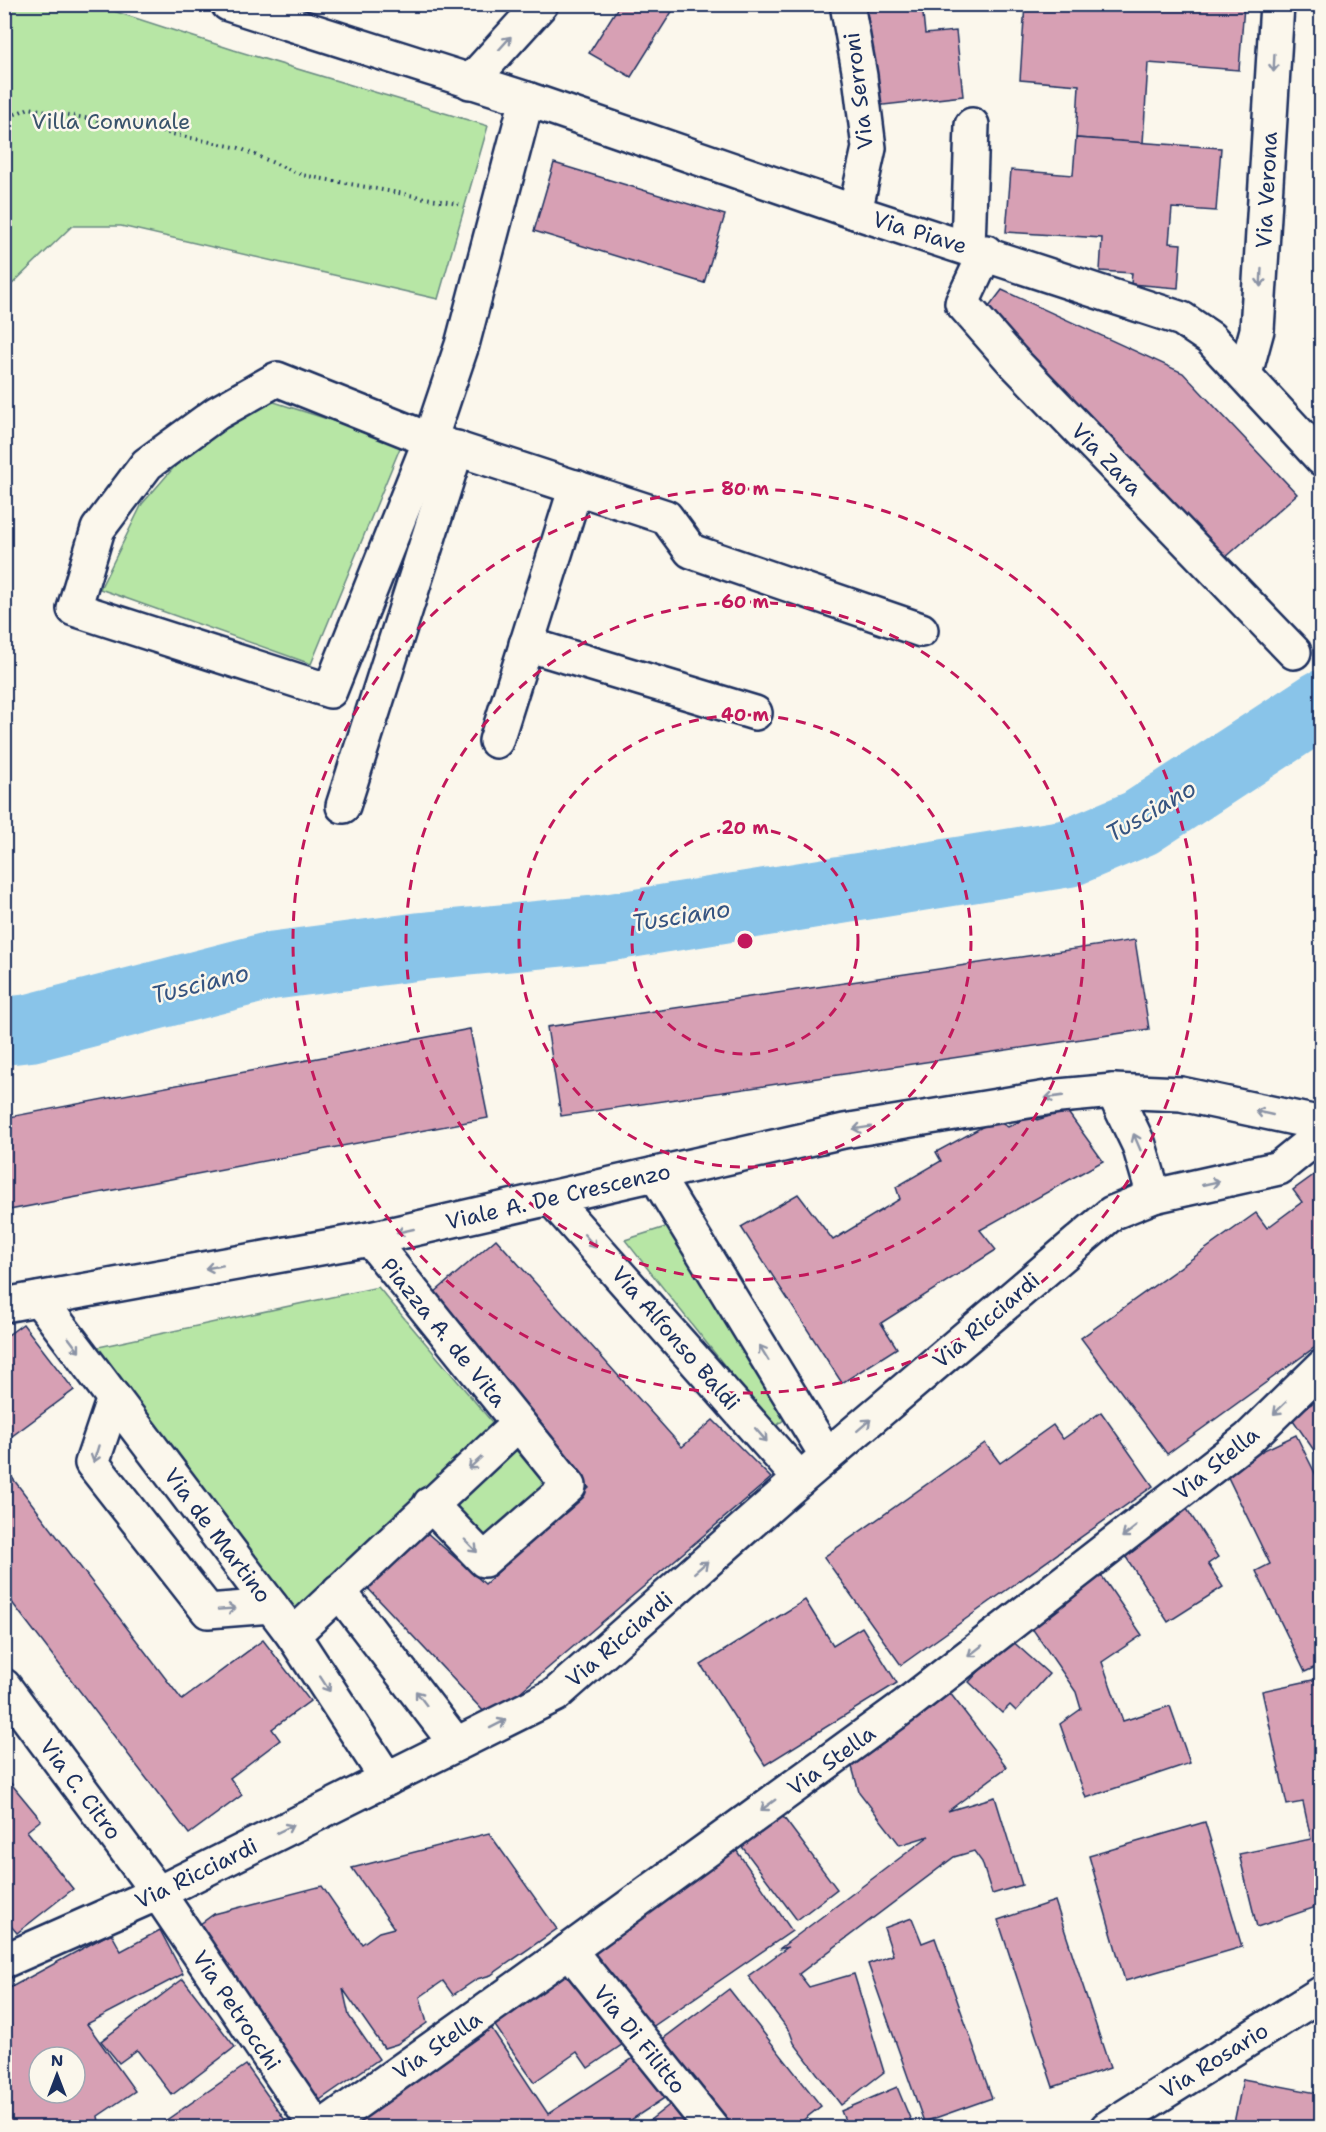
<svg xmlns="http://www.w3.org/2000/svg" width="1326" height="2132" viewBox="0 0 1326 2132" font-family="'Shantell Sans',sans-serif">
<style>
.green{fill:#b7e6a5;stroke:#698a82;stroke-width:1.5}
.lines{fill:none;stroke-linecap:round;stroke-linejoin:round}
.river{stroke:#89c4e9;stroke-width:68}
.building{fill:#d7a0b4;stroke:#1b2f5e;stroke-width:1.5;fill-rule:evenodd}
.minor-casing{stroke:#1b2f5e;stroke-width:38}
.tertiary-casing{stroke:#1b2f5e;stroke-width:38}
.secondary-casing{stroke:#1b2f5e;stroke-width:38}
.path{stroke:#1b2f5e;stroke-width:4;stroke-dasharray:1.5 4.5;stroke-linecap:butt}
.minor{stroke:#fbf7ec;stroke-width:33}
.tertiary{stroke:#fbf7ec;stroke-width:33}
.secondary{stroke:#fbf7ec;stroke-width:33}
.oneway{stroke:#8b93a5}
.ring{fill:none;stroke:#c2185b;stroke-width:3;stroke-dasharray:10 8}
.labels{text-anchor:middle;stroke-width:5;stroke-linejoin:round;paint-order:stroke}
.street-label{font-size:22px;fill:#1b2f5e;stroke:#fbf7ec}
.park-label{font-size:22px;fill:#3a546c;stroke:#fbf7ec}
.water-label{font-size:24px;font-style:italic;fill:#365481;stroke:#fbf7ec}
.centre{fill:#c2185b;stroke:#fbf7ec;stroke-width:3}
.ring-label{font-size:18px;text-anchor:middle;font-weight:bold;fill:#c2185b;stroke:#fbf7ec;stroke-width:5;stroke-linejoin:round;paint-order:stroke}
</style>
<rect width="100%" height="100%" fill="#fbf7ec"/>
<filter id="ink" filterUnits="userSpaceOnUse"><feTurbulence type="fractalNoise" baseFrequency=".0167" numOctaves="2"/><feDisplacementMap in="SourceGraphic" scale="12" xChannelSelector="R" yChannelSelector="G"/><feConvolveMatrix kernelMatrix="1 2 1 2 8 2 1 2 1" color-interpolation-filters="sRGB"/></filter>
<g filter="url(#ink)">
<g class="green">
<polygon points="5,4 95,5 234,50 488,126 438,299 121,226 72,226 5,291"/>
<polygon points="271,401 402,443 311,664 100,589 142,504 189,450"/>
<polygon points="672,1225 787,1417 774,1428 625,1240"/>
<polygon points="378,1287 563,1506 484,1576 435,1525 310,1634 94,1348"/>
</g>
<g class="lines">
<polyline class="river" points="4,1031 30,1028 270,966 422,946 599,929 1069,853 1140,823 1322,704"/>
</g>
<g class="building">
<polygon points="620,4 664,4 673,10 631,77 589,53"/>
<polygon points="854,4 922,4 925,34 956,31 963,96 866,107"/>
<polygon points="1025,4 1244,6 1239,70 1148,63 1143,143 1076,138 1079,85 1020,80"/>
<polygon points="1076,138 1221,148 1216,211 1172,208 1169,243 1181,244 1178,288 1131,284 1132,273 1100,271 1102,238 1006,232 1011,170 1073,175"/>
<polygon points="554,163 725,215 704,283 534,231"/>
<polygon points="1002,290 1183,373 1297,494 1225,558 986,311"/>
<polygon points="1135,940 1149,1029 561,1116 547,1027"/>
<polygon points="470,1029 488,1118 4,1211 4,1118"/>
<polygon points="1067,1111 1103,1161 980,1230 996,1250 881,1323 897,1348 842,1383 741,1227 798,1194 833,1240 900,1199 896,1187 941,1161 936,1152 995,1120 1008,1127 1033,1115 1037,1120"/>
<polygon points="1322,1169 1322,1342 1167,1454 1081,1338 1256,1213 1267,1228 1302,1202 1293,1190"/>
<polygon points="496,1239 682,1447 713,1420 771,1478 506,1704 487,1715 364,1584 426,1532 485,1584 589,1488 434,1293"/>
<polygon points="23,1324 74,1390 4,1442 4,1338"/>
<polygon points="1322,1397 1322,1462 1291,1417"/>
<polygon points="1101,1412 1153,1486 901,1665 824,1557 985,1443 1000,1463 1053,1425 1063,1439"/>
<polygon points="1296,1435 1322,1487 1322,1664 1305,1672 1256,1571 1270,1564 1224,1469"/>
<polygon points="4,1467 182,1700 263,1640 310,1701 272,1729 280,1740 230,1778 242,1795 189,1834 4,1592"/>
<polygon points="1187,1509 1218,1557 1208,1564 1223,1587 1168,1622 1122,1551"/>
<polygon points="1099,1572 1142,1635 1102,1662 1123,1721 1170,1706 1190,1763 1086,1798 1060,1724 1081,1709 1076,1692 1025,1618"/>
<polygon points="805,1600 833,1645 862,1627 897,1683 765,1765 701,1665"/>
<polygon points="1009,1638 1049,1674 1016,1711 1010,1705 1002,1713 969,1682"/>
<polygon points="1322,1678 1322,1905 1257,1927 1239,1854 1311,1839 1303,1802 1287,1805 1262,1691"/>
<polygon points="943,1684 1007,1767 948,1811 995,1797 1022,1885 992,1894 982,1862 974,1851 954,1857 799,1974 809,1987 854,1974 884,2072 841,2105 794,2043 790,2032 748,1976 788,1947 779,1949 929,1836 900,1845 859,1792 849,1756"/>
<polygon points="4,1775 41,1820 27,1831 73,1889 17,1933 4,1918"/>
<polygon points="778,1810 837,1889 797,1920 737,1840"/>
<polygon points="1205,1822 1242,1947 1125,1981 1089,1856"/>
<polygon points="489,1833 557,1929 491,1975 477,1979 453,1995 443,1981 420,1997 427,2023 397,2044 384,2048 343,1989 349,2016 379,2059 314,2104 192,1930 214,1914 322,1886 362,1944 379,1932 394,1928 352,1868"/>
<polygon points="732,1844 792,1931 639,2036 579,1949"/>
<polygon points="1055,1901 1110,2068 1053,2087 998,1920"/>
<polygon points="912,1918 922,1943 935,1938 992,2098 924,2122 868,1964 893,1955 884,1928"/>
<path d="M160,1930L183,1974L87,2024L135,2091L98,2116L100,2128H13L4,2112V1991L111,1933L121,1951ZM39,2057H75V2093H39Z"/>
<polygon points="570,1961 626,2042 588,2068 577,2052 534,2082 489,2017"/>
<polygon points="183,1979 235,2047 172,2095 137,2050 119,2063 101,2041"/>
<polygon points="729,1989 821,2106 793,2128 721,2128 656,2044"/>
<polygon points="490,2026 548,2114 644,2051 672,2093 619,2128 342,2128"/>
<polygon points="246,2065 290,2127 155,2128"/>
<polygon points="1243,2079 1322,2094 1322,2128 1233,2128"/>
<polygon points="897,2087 914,2128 848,2128 841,2111"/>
<polygon points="682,2095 706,2128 640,2128"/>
</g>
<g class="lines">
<g class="minor-casing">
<g id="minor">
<polyline points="847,4 860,76 869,148 855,212"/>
<polyline points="527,99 462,345 430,440 330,691 74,609 98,529 147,464 217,413 277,379 430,440 666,517 691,551 921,630"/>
<polyline points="968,247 972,125"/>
<polyline points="986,252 962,303 1012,360 1294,652"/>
<polyline points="1245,374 1257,330 1277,4"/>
<polyline points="526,644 755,713"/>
<polyline points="496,741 576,487"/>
<polyline points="343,806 457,448"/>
<polyline points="1113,1091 1139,1145 1154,1196"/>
<polyline points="655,1174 827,1456"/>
<polyline points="551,1198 800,1479"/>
<polyline points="370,1239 569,1486 484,1560 430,1504"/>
<polyline points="39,1299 293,1635 387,1779"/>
<polyline points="4,1305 370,1239 844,1131 1059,1096 1113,1091 1181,1094 1322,1124"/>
<polyline points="114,1398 92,1463 208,1611 271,1606"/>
<polyline points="339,1591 456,1744"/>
<polyline points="293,1635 518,1424"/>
<polyline points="4,1686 158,1893 317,2128"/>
<polyline points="569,1950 712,2128"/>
<polyline points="4,1961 158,1893 555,1695 800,1479 1112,1213 1154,1196 1279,1168 1322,1133"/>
<polyline points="321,2128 549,1965 906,1705 1248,1439 1322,1367"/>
<polyline points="1107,2128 1322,1993"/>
</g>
</g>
<g class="tertiary-casing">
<polyline id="tertiary" points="470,82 541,4"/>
</g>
<g class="secondary-casing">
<polyline id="secondary" points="228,4 527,99 855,212 1182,319 1210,338 1322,459"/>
</g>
<polyline class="path" points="4,119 29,108 158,131 239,148 302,175 463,205"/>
<use href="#minor" class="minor"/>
<use href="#tertiary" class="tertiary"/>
<use href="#secondary" class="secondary"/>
</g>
<defs><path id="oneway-shaft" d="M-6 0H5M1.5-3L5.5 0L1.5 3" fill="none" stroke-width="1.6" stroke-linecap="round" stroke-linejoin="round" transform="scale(1.5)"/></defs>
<g class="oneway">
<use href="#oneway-shaft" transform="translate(505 43) rotate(-48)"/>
<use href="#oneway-shaft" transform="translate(1274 63) rotate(93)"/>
<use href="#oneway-shaft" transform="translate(1261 278) rotate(93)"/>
<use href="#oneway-shaft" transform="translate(1054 1097) rotate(172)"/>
<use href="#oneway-shaft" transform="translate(1264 1113) rotate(-167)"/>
<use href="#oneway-shaft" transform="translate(862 1128) rotate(171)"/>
<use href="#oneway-shaft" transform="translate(1137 1142) rotate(-113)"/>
<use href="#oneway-shaft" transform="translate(1211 1183) rotate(-13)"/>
<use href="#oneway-shaft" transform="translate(405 1231) rotate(167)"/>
<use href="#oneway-shaft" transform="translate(590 1241) rotate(49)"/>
<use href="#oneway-shaft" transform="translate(214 1267) rotate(170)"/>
<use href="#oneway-shaft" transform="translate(74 1345) rotate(53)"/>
<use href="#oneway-shaft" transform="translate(764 1353) rotate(-121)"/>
<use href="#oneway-shaft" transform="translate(1280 1408) rotate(136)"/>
<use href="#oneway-shaft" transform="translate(864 1425) rotate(-41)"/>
<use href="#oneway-shaft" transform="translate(761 1435) rotate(49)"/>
<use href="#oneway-shaft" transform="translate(96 1454) rotate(107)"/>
<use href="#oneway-shaft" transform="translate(475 1463) rotate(138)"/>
<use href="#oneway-shaft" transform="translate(1129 1532) rotate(142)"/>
<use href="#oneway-shaft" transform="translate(471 1546) rotate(46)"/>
<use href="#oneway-shaft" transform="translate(701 1567) rotate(-41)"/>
<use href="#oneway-shaft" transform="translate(227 1609) rotate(-4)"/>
<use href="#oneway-shaft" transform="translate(975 1651) rotate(142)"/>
<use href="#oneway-shaft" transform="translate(325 1684) rotate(57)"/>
<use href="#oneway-shaft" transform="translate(421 1698) rotate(-127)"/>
<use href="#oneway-shaft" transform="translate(498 1724) rotate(-27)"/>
<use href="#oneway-shaft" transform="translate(768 1805) rotate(144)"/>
<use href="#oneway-shaft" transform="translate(285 1829) rotate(-26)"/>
</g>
</g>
<g class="ring">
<circle cx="745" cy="941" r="113"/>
<circle cx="745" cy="941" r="226"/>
<circle cx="745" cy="941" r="339"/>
<circle cx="745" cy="941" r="452"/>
</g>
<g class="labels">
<g class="street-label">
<text transform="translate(858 91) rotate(-97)" y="8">Via Serroni</text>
<text transform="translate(1266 190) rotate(-87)" y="8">Via Verona</text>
<text transform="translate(920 232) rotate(17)" y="8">Via Piave</text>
<text transform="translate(1107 459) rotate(46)" y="8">Via Zara</text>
<text transform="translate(558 1196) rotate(-13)" y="8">Viale A. De Crescenzo</text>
<text transform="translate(986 1320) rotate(-41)" y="8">Via Ricciardi</text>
<text transform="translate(444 1332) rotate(51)" y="8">Piazza A. de Vita</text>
<text transform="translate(676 1338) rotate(49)" y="8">Via Alfonso Baldi</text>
<text transform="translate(1216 1463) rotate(-39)" y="8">Via Stella</text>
<text transform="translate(218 1535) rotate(53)" y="8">Via de Martino</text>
<text transform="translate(619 1639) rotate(-41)" y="8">Via Ricciardi</text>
<text transform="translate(831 1760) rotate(-36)" y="8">Via Stella</text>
<text transform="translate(81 1789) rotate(53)" y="8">Via C. Citro</text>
<text transform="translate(196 1873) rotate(-26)" y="8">Via Ricciardi</text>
<text transform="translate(237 2010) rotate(56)" y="8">Via Petrocchi</text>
<text transform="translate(640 2039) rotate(51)" y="8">Via Di Filitto</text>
<text transform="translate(437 2045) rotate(-35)" y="8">Via Stella</text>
<text transform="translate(1214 2060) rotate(-32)" y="8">Via Rosario</text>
</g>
<g class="park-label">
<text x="111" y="129">Villa Comunale</text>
</g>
<g class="water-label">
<text transform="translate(1151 811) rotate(-30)" y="8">Tusciano</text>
<text transform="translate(681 916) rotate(-9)" y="8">Tusciano</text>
<text transform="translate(200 984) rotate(-14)" y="8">Tusciano</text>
</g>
</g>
<circle cx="745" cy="941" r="9" class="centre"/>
<g class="ring-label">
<text x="745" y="495">80 m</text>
<text x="745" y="608">60 m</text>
<text x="745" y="721">40 m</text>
<text x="745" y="834">20 m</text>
</g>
<rect width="1326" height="2132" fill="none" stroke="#fbf7ec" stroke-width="24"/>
<rect x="12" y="12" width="1302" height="2108" fill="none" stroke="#1b2f5e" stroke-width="2" filter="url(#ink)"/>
<g transform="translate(57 2075)"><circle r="28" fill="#fbf7ec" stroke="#a1a7b3" stroke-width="1.5"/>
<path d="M0-4.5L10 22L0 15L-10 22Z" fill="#1b2f5e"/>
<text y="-9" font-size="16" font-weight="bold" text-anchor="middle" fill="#1b2f5e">N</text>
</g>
</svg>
